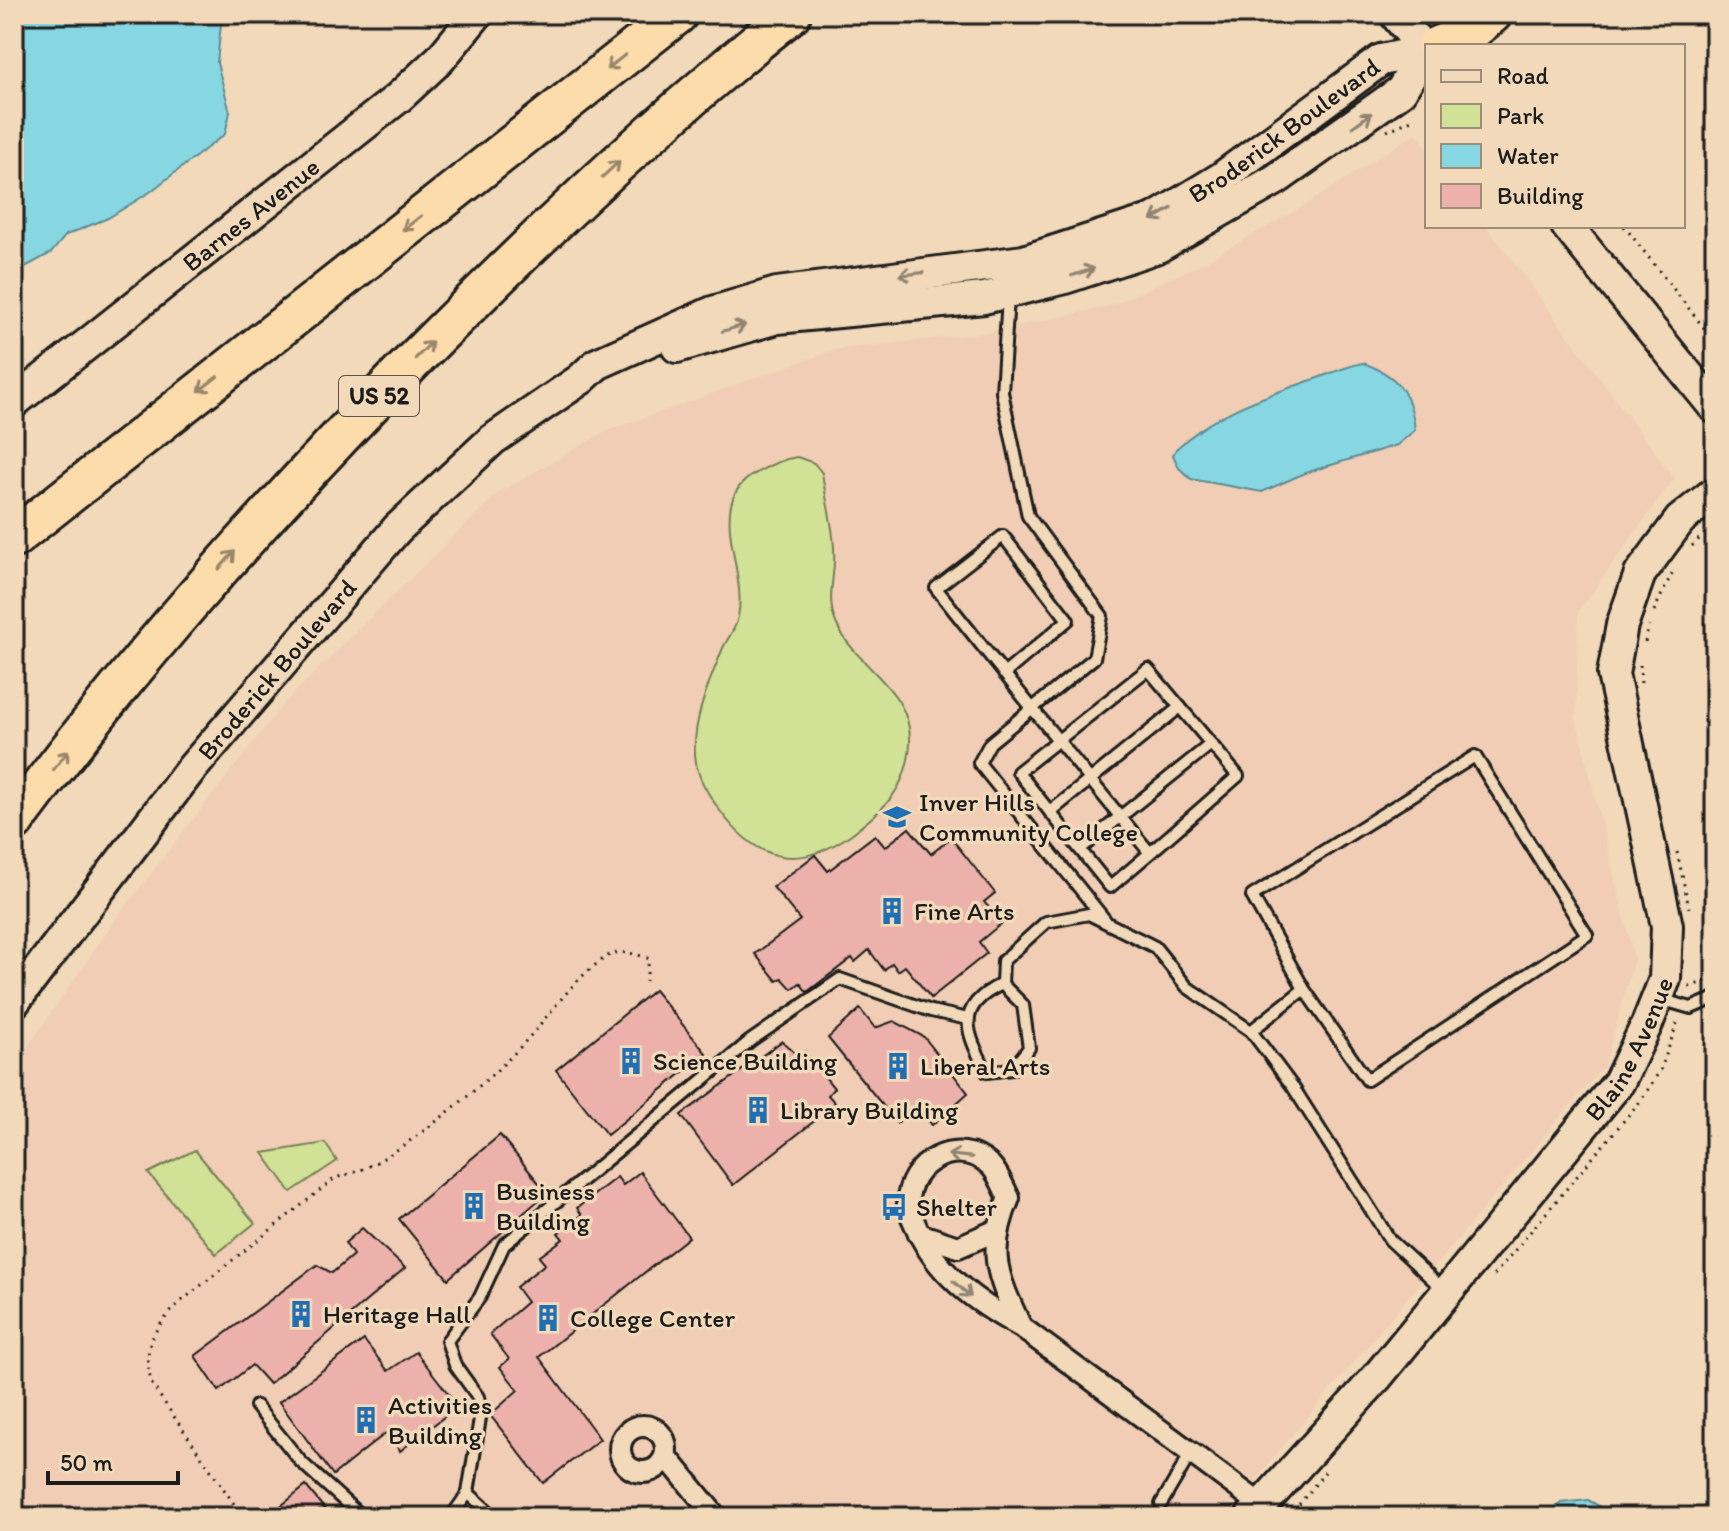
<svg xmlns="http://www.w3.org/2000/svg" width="1729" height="1531" viewBox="0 0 1729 1531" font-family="Itim,sans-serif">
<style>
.built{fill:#f0cdb4}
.green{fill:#d1e296;stroke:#767f59;stroke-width:2}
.water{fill:#87d7e3;stroke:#5c8c93;stroke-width:2}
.building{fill:#ecb1aa;stroke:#1c1c1c;stroke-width:2}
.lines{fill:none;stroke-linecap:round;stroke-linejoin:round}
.lane-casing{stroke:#1c1c1c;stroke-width:16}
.street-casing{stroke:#1c1c1c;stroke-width:26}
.secondary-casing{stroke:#1c1c1c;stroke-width:36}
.highway-casing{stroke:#1c1c1c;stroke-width:44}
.path{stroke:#1c1c1c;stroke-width:3;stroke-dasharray:2 6;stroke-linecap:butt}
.lane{stroke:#f1d9b9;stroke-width:10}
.street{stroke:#f1d9b9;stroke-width:20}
.secondary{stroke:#f1d9b9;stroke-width:30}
.highway{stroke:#fddcac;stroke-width:38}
.oneway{stroke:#98866b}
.oneway2{stroke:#918472}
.labels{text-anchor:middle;stroke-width:7;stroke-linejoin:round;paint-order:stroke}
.shield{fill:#f1d9b9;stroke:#5c554b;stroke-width:2}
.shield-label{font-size:24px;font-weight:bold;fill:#1c1c1c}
.street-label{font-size:26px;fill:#1c1c1c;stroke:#f1d9b9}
.poi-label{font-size:26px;fill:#1c1c1c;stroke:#f1d9b9;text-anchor:start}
</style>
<rect width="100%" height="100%" fill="#f1d9b9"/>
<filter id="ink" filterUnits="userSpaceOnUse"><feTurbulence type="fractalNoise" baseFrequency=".0125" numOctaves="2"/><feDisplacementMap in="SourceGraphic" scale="16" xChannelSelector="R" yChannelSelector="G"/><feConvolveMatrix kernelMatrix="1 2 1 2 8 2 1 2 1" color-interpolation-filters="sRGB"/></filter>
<g filter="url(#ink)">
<polygon class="built" points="1416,133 1427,148 1427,226 1486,226 1674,478 1578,612 1576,719 1634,959 1605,1064 1272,1459 1232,1517 14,1517 14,1067 118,916 286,701 497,494 605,432 834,350 987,333 1111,306 1203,263 1306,205"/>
<g class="green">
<path d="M797,457L814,463L822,473C826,502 836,535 834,563C833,584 827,602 836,623C856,668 913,689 910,744C907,789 885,809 850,835C798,872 757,861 721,812C704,789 693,771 695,741C697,710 711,677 723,648C727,639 734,631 737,621C751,571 700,501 758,472C771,465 782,459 797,457Z"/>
<polygon points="325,1143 337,1161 291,1192 263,1153"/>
<polygon points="195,1150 255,1223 216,1254 148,1173"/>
</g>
<g class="water">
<polygon points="14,14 222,14 217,63 230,112 225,134 150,192 108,218 66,235 51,253 14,273"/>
<path d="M1363,363C1397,375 1411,392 1415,430L1397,445L1305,473L1262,492L1191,479L1179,468L1173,455L1176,449C1214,413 1260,398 1309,381C1328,375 1343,367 1363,363Z"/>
<polygon points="1588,1500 1599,1506 1605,1517 1543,1517 1561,1503"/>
</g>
<g class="building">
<polygon points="909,828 931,854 951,838 995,893 984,902 1002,923 979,942 987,953 931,998 905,966 898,971 892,963 884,970 869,950 855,962 852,958 807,992 800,983 792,989 782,978 777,981 755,954 800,920 773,887 815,855 828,871 875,835 885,847"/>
<polygon points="654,990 706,1053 607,1135 556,1070"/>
<polygon points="860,1009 875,1028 894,1021 924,1037 968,1093 932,1125 917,1106 897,1123 828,1038"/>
<polygon points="782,1041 799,1057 805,1052 834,1088 828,1095 836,1104 733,1185 681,1115"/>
<polygon points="500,1135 547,1193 448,1279 399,1219"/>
<polygon points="640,1172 689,1237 539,1357 600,1439 543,1483 490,1415 518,1390 500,1367 509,1359 490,1334 527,1302 516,1287 545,1264 539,1257 563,1239 558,1233 582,1215 577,1208 617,1177 623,1185"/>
<polygon points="362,1228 405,1268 269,1384 252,1365 219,1391 195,1356 317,1265 332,1273 353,1255 345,1243"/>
<polygon points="364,1340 388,1371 416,1352 458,1406 400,1451 386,1433 333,1475 279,1402"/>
<polygon points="306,1486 331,1517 290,1517 281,1506"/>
</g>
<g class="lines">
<g class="lane-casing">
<g id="lane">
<polyline points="1008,297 1002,392 1028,516 1102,616 1094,658 990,743 979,763 1105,920"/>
<path d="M1004,674L1068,620L1003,536L936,588C1006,677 1078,765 1150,853L1238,776L1148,669L1018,772L1110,887L1150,853"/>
<polyline points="1050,812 1180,707"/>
<polyline points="1080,849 1211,744"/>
<path d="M1002,984C954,1007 966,1032 987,1072L1012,1069L1029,1048L1023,1005L1002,984L1003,961L1046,922L1089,914L1155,947L1187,987L1251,1031L1293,1087L1390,1240L1445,1291"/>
<polyline points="1660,999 1691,1008 1715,998"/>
<polyline points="1251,1031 1304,989 1367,1080 1587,935 1475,756 1252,896 1304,989"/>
<polyline points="256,1406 301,1462 362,1517"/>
<polyline points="468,1493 495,1517"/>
<polyline points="1161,1504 1191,1453"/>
<polyline points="451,1517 468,1493 481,1412 478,1397 455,1365 447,1341 480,1297 504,1245 750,1041 840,979 931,1011 968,1019"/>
</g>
</g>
<g class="street-casing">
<g id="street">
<polyline points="919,1234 958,1247 995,1231"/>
<path d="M1021,1327C997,1275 986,1253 1009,1198C1004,1188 998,1173 991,1166C959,1135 906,1162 908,1205C908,1210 912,1217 914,1222C934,1272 975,1302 1021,1327L1260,1504"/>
<circle cx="643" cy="1449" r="23"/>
<polyline points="666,1456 716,1517"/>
</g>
</g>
<g class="secondary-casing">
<g id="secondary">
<polyline points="1395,14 1427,53"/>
<polyline points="1567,226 1715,408"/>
<polyline points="677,347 777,318 984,298 1065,278 1158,247 1275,180 1401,91 1425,51"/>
<path id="s1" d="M14,402L398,98L440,59L477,14"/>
<path id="s2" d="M14,1002L188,773L397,529L492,440L581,379L597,364L713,312L777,293L1024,261L1154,219L1221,178L1381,60L1425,51"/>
<path id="s3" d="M1251,1517L1377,1377L1619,1082L1647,1024L1665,979L1667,926L1613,674L1622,625L1640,574L1680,520L1715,492"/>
</g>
</g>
<g class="highway-casing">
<g id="highway">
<polyline points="1437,46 1470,32 1492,14"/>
<polyline points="14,538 678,14"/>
<path d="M14,822C136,657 273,504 417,357C536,237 659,120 791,14"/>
</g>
</g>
<g class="path">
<polyline points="1387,131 1416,118"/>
<polyline points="1624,226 1715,342"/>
<polyline points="1692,546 1709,529"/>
<polyline points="1654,611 1673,571"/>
<polyline points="1645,642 1649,626"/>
<polyline points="1640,665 1641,685"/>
<polyline points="1677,852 1689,908"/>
<polyline points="1689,987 1715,978"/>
<polyline points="1494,1275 1642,1099 1661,1069 1679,1018"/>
<path d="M243,1517L151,1383C143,1343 152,1332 179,1303L334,1179C343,1175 354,1173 363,1169C406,1150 491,1080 523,1044C551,1014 573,978 608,956C619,949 638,954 649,959L646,981"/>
<polyline points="1289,1517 1325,1472"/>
</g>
<use href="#lane" class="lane"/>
<use href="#street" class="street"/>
<use href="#secondary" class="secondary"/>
<use href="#highway" class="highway"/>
</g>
<defs><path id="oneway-shaft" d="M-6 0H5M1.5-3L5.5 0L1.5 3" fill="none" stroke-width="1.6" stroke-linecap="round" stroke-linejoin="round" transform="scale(2)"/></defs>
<g class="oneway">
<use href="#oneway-shaft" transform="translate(616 62) rotate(142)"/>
<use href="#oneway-shaft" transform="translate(611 169) rotate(-43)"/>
<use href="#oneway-shaft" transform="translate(412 223) rotate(142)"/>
<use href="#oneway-shaft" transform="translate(424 350) rotate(-45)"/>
<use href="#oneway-shaft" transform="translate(208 384) rotate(142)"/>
<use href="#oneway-shaft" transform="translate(227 560) rotate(-49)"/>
<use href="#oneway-shaft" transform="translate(61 760) rotate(-52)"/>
</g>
<g class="oneway2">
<use href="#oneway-shaft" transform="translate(1362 120) rotate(-36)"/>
<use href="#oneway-shaft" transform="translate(1162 214) rotate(150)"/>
<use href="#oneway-shaft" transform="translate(1083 272) rotate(-18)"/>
<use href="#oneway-shaft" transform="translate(911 274) rotate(173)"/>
<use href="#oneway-shaft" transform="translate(734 328) rotate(-16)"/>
<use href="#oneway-shaft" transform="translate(960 1156) rotate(-173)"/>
<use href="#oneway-shaft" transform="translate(962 1289) rotate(41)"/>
</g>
</g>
<defs>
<g id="university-bare" transform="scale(2.16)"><path d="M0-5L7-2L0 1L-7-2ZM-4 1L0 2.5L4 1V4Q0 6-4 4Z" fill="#1f6fb2" stroke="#f1d9b9" stroke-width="2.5" paint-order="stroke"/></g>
<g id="building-bare" transform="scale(2.16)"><path d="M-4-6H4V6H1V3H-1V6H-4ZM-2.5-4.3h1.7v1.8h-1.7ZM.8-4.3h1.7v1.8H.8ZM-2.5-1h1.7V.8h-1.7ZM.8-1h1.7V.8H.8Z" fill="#1f6fb2" stroke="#f1d9b9" stroke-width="2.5" paint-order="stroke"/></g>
<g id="bus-bare" transform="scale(2.16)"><path d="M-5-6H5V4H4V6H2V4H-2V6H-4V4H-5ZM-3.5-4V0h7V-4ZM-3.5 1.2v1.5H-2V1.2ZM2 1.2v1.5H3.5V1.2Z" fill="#1f6fb2" stroke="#f1d9b9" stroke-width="2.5" paint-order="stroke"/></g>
</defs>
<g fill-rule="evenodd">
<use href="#university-bare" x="897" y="817"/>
<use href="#building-bare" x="892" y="911"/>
<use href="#building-bare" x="631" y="1061"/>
<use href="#building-bare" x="898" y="1066"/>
<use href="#building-bare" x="758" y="1110"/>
<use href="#building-bare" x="474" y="1206"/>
<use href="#bus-bare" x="894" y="1207"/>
<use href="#building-bare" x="301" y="1314"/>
<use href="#building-bare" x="548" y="1318"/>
<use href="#building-bare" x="366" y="1420"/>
</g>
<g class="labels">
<rect class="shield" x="339" y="376" width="80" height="40" rx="6"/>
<g class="shield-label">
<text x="379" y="404">US 52</text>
</g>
<g class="street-label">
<text dy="9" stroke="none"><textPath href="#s2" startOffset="1606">Broderick Boulevard</textPath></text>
<text dy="9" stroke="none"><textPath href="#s1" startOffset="302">Barnes Avenue</textPath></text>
<text dy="9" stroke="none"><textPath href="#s2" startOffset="424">Broderick Boulevard</textPath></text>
<text dy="9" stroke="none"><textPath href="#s3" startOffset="604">Blaine Avenue</textPath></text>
</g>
<g class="poi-label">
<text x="919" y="811">Inver Hills<tspan x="919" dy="30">Community College</tspan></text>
<text x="914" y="920">Fine Arts</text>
<text x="653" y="1070">Science Building</text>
<text x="920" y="1075">Liberal Arts</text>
<text x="780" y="1119">Library Building</text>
<text x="496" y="1200">Business<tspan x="496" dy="30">Building</tspan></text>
<text x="916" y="1216">Shelter</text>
<text x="323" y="1323">Heritage Hall</text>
<text x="570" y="1327">College Center</text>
<text x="388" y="1414">Activities<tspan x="388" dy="30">Building</tspan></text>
</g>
</g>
<rect width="1729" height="1531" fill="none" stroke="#f1d9b9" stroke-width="48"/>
<rect x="24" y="24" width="1681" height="1483" fill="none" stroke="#1c1c1c" stroke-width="3" filter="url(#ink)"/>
<rect x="1425" y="44" width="260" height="184" fill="#f1d9b9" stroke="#9c8d7a" stroke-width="2"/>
<rect x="1441" y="70" width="40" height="12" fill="#f1d9b9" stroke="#9c8d7a" stroke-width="2"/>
<text x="1497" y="84" font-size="24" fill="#1c1c1c">Road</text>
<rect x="1441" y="104" width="40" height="24" fill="#d1e296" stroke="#9c8d7a" stroke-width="2"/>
<text x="1497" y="124" font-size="24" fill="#1c1c1c">Park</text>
<rect x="1441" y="144" width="40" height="24" fill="#87d7e3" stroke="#9c8d7a" stroke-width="2"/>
<text x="1497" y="164" font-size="24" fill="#1c1c1c">Water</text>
<rect x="1441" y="184" width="40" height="24" fill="#ecb1aa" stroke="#9c8d7a" stroke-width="2"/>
<text x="1497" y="204" font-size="24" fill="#1c1c1c">Building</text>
<path d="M48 1471v12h130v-12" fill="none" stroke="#1c1c1c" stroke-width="4"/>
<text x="60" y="1471" font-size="24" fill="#1c1c1c" stroke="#f1d9b9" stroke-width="6" paint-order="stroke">50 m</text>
</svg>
